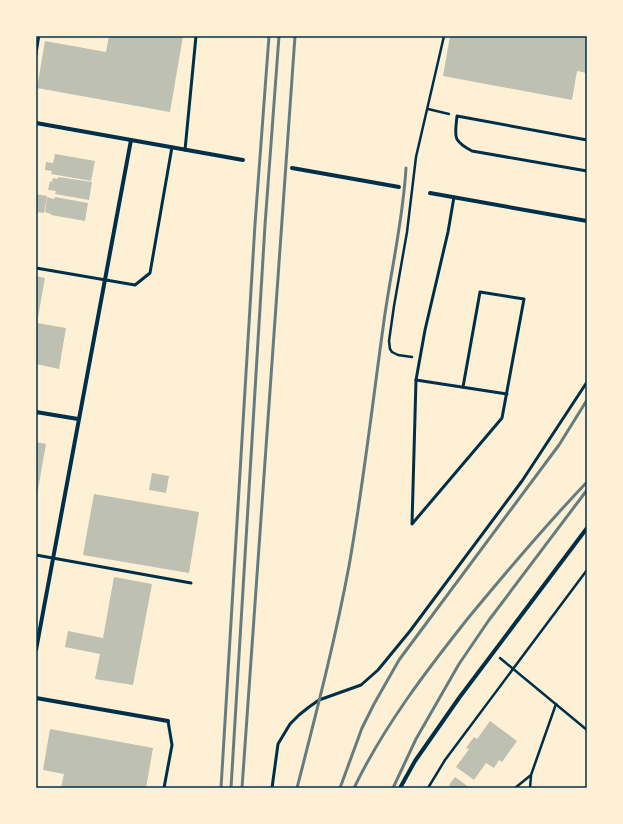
<svg xmlns="http://www.w3.org/2000/svg" width="623" height="824" viewBox="0 0 623 824" font-family="'Asap Condensed',sans-serif">
<style>
.building{fill:#bec0b2}
.lines{fill:none;stroke-linecap:round;stroke-linejoin:round}
.path{stroke:#003049;stroke-width:2.5}
.service{stroke:#003049;stroke-width:3}
.minor{stroke:#003049;stroke-width:4}
.rail{stroke:#657d81;stroke-width:3}
.neatline{fill:none;stroke:#003049;stroke-width:1.5}
</style>
<rect width="100%" height="100%" fill="#fdf0d5"/>
<g class="building">
<polygon points="109,36 183,36 170,112 37,88 45,41 106,52"/>
<polygon points="450,36 587,36 587,73 577,71 572,100 443,76"/>
<polygon points="55,154 95,161 91,181 51,174 52,171 45,170 46,162 53,163"/>
<polygon points="58,177 92,182 89,200 55,194 56,191 48,190 50,181 52,182 53,178 58,179"/>
<polygon points="36,194 47,196 44,213 36,212"/>
<polygon points="47,197 54,199 55,197 88,203 85,221 51,215 51,214 45,212"/>
<polygon points="36,276 45,278 37,323 66,328 59,369 36,364"/>
<polygon points="36,442 46,444 37,495 36,495"/>
<polygon points="152,473 169,476 166,493 149,490"/>
<polygon points="94,494 199,512 189,573 83,555"/>
<polygon points="114,577 152,584 133,685 95,679 100,654 65,647 68,631 103,638"/>
<polygon points="490,721 517,741 502,762 499,760 494,768 486,763 474,780 456,767 469,749 466,748 474,737 477,739"/>
<polygon points="50,729 153,748 146,788 61,788 64,774 43,770"/>
<polygon points="455,777 470,788 452,788 449,785"/>
</g>
<g class="lines">
<g class="path">
<polyline points="36,55 39,36"/>
<polyline points="428,109 449,114"/>
<polyline points="412,357 398,355 392,352 390,349 389,341 394,306 407,232 416,157 444,36"/>
<polyline points="500,658 587,730"/>
<polyline points="428,788 445,760 587,570"/>
<polyline points="515,788 531,775 556,704"/>
<polyline points="530,788 531,776"/>
</g>
<g class="service">
<path d="M587,140L457,116C455,137 452,140 472,151L587,171"/>
<polyline points="185,150 196,36"/>
<polyline points="454,197 448,232 425,330 416,380 412,524 502,418 524,299 480,292 463,387"/>
<polyline points="36,268 135,285 150,273 172,147"/>
<polyline points="416,380 507,394"/>
<polyline points="36,555 191,583"/>
<polyline points="164,788 172,745 168,721"/>
<polyline points="272,788 278,744 290,724 299,715 309,707 319,700 361,685 378,670 410,631 522,481 587,382"/>
</g>
<g class="minor">
<polyline points="36,123 243,160"/>
<polyline points="292,168 399,187"/>
<polyline points="430,193 587,221"/>
<polyline points="36,412 78,419"/>
<polyline points="36,650 131,140"/>
<polyline points="36,698 168,721"/>
<polyline points="400,788 415,761 459,698 587,528"/>
</g>
<g class="rail">
<polyline points="221,788 255,224 269,36"/>
<polyline points="231,788 265,225 279,36"/>
<polyline points="242,788 295,36"/>
<path d="M297,788C316,714 335,641 349,566C363,487 372,407 383,328C390,274 403,222 406,168"/>
<polyline points="340,788 362,728 374,704 399,660 559,445 587,400"/>
<path d="M354,788C384,726 426,671 469,617C507,571 545,526 587,482"/>
<polyline points="393,788 416,739 459,664 489,620 587,490"/>
</g>
</g>
<rect width="623" height="824" fill="none" stroke="#fdf0d5" stroke-width="74"/>
<rect x="37" y="37" width="549" height="750" class="neatline"/>
</svg>
